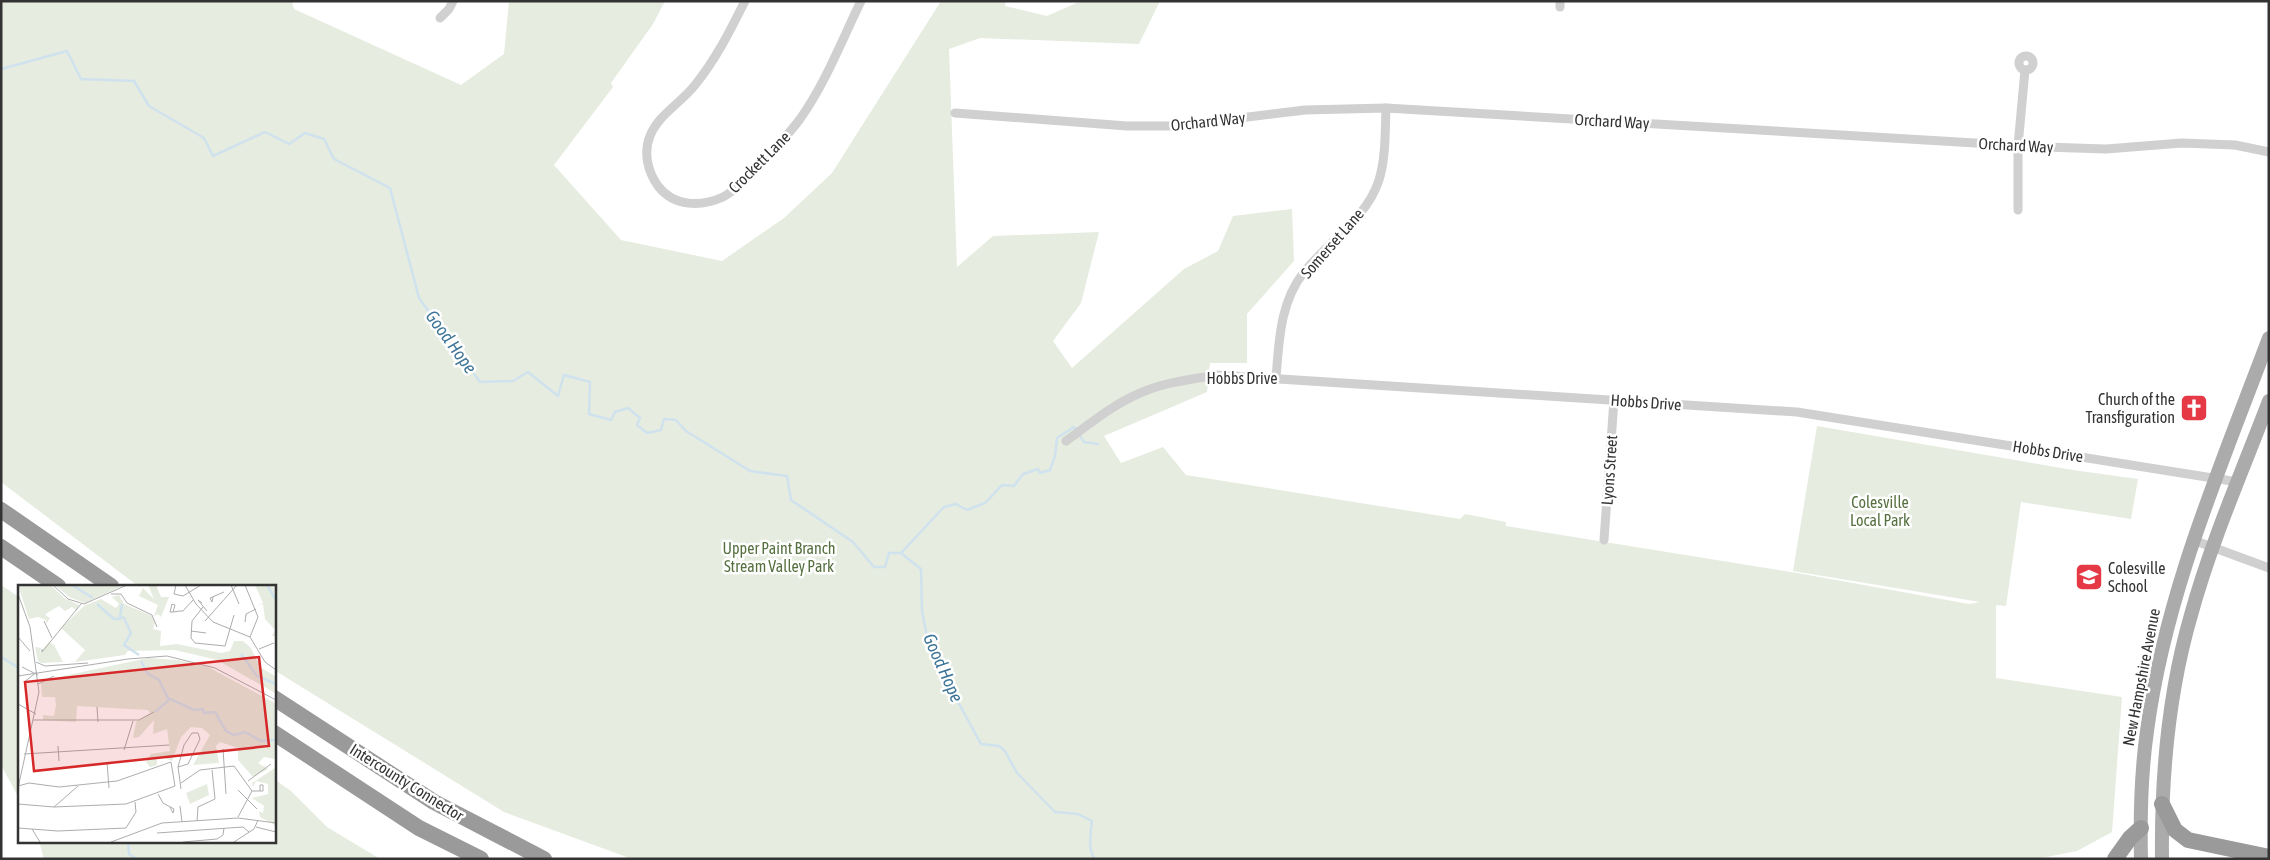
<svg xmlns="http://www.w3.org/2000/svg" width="2270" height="860" viewBox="0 0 2270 860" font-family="'Asap Condensed',sans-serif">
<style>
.green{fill:#e6ecdf}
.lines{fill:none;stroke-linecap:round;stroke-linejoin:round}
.stream{stroke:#cfe2ee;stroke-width:2.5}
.minor{stroke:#d0d0d0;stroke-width:9}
.primary{stroke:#ababab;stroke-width:14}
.motorway{stroke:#9a9a9a;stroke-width:16}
.labels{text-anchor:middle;stroke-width:5;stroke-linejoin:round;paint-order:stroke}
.street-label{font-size:16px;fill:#333;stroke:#fff}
.poi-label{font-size:16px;fill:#333;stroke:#fff;text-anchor:end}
.park-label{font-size:16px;fill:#56703f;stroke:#fff}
.water-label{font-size:18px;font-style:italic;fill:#3f7597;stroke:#fff}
.inset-river{fill:none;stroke:#cfe2ee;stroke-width:2.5}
.inset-road{fill:none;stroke:#adadad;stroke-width:1}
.view{fill:#d62828;fill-opacity:0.15;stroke:#d62828;stroke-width:2.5}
.inset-edge{fill:none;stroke:#333;stroke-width:2.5}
</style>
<rect width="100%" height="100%" fill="#fff"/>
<g class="green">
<polygon points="1,1 292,1 294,9 461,85 504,54 509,1 665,1 653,24 611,83 613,87 554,165 621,240 722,261 784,218 832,173 941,1 1006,1 1005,6 1047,16 1081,1 1160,1 1139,44 980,38 949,49 957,267 993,236 1099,232 1081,303 1053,341 1072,368 1184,269 1218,251 1233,216 1292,209 1294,261 1247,314 1247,363 1210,363 1207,392 1104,436 1121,463 1163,447 1186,475 1460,519 1465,514 1506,522 1506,526 1797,573 1969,604 1980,602 1793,571 1817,426 2073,470 2138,479 2131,519 2021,502 2006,606 1996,605 1996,678 2122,697 2112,832 2077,851 2036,859 632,859 504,812 274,670 274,586 138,586 1,482"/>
<polygon points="1,585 19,597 19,798 1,765"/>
<polygon points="274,779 291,791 327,827 380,859 44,859 39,841 274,841"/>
</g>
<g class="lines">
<g class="stream">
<path d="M1,69L67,51L81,79L134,81L149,106L204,138L213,156L265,132L289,144L305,133L324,139L334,159L390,188L419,298L480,382L513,381L528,372L558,396L564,375L590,382L589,414L611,420L615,412L628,408L640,418L637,425L647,433L661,430L664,419L676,420L686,431L750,471L787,476L791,500L853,542L874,567H885L889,553H901L921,569L922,611L927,637L941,654L952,691L981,744L999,746L1005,751L1017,773L1055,812L1078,814L1092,821C1091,832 1087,850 1095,859"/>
<polyline points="901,553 944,507 956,504 967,510 985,503 1002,485 1014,486 1023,474 1038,469 1040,473 1050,470 1055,456 1057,438 1074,427 1084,442 1098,444"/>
<polyline points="1,657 19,668"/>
<polyline points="128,841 129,854 137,859"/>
</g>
<g class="minor">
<path d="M745,1C730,31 716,59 695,85C681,103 658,115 650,136C643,153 648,172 658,186C674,207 701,207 723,197C740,189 788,135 800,119C825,84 842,40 861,1"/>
<polyline points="1560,7 1560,1"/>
<polyline points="440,18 449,9 453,1"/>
<circle cx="2026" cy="63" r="7"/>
<polyline points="955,113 1127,126 1175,126 1305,110 1386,108 2044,147 2106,149 2182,143 2235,145 2269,152"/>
<polyline points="2018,210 2018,146 2025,70"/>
<path d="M1276,378C1279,341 1280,302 1304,272C1328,242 1367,218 1379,180C1386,157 1385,131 1386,108"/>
<path d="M1066,441C1091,423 1116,402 1145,391C1167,382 1193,379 1217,375L1797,412L2238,482"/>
<polyline points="1604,540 1614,400"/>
<polyline points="2193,540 2269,568"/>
</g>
<g class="primary">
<path d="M2141,859C2140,816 2141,773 2147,731C2165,594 2221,466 2269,338"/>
<path d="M2162,859C2161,776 2168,694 2191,615C2211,542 2242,472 2269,401"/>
</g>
<g class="motorway">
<polyline points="1,510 111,586"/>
<polyline points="1,547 58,586"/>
<polyline points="274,698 434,802 544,859"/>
<polyline points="274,733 419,828 481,859"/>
<polyline points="2162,804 2175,830 2188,840 2269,857"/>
<polyline points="2115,859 2130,838 2141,828"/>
</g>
</g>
<defs>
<g id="church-square" transform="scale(1.4375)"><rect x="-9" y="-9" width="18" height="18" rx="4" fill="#e63946" stroke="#fff"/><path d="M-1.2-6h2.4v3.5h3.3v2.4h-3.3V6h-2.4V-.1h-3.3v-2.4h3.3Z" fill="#fff"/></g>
<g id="school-square" transform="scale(1.4375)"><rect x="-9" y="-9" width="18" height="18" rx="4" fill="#e63946" stroke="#fff"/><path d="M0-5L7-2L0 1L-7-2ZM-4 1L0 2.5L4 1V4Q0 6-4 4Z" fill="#fff"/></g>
</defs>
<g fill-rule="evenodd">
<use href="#church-square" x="2194" y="408"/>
<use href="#school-square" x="2089" y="577"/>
</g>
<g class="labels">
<g class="street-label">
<text transform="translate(1208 121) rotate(-6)" y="6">Orchard Way</text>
<text transform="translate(1612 121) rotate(3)" y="6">Orchard Way</text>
<text transform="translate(2016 145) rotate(3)" y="6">Orchard Way</text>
<text transform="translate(759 162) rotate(-45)" y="6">Crockett Lane</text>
<text transform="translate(1332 243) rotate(-49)" y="6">Somerset Lane</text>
<text x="1242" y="384">Hobbs Drive</text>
<text transform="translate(1646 402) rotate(4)" y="6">Hobbs Drive</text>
<text transform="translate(2048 451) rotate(9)" y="6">Hobbs Drive</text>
<text transform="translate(1609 470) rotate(-86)" y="6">Lyons Street</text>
<text transform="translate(2141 677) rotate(-79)" y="6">New Hampshire Avenue</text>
<text transform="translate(407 782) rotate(32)" y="6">Intercounty Connector</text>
</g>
<g class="poi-label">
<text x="2175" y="405">Church of the<tspan x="2175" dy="18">Transfiguration</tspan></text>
<text x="2108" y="574" text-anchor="start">Colesville<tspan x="2108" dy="18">School</tspan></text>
</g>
<g class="park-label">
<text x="1880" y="508">Colesville<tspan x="1880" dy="18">Local Park</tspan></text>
<text x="779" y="554">Upper Paint Branch<tspan x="779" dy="18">Stream Valley Park</tspan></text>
</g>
<g class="water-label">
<text transform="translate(451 342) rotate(54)" y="6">Good Hope</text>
<text transform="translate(943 668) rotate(66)" y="6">Good Hope</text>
</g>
</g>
<g transform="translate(18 585)">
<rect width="258" height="258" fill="#fff"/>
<path d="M0,0H33L46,13L61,20L59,26L54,22L47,26L41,21L29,28L27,30L32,33L28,39V35L20,32L11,34ZM37,0H106L67,18L51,12ZM130,0H138L143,12H151L143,32L140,29L136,31L140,20L121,11L125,3L136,14ZM237,0H257V51H254L257,45L247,34L245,19L238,21L245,18ZM101,10L106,19L134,31L137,37L135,44L143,46L142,61L159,59L203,68L212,66L216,56H225L233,63L242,82L257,91V108L199,75L157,65L110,66L107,70L57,77L67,65L43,43L66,21L83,14L98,23L101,19L94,12ZM31,57L36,60L45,77L23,78L20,76L17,62L23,63L22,68ZM130,73L160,75L190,82L257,118V174L246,172L240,178L250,184L235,192L220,175V163L202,157L198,161L201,178L175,180L192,150L184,143L173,142L163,152L154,176L142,171L139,173V180L132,182L128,177L133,169L152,166L149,144L135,149L136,135L121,152L115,153L118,137L132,128L130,125L59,121L58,137L25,135V130L36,131L38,120L37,112H24L23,98L27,95ZM257,183V240L242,232L241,226L245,228L246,221L234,213L250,209V199L238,196L235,202L234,198ZM189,199L191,210L172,219L168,208Z" fill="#e6ecdf"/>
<path class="inset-river" d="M54,0L75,13M249,0L258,15M79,19L96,34H103M104,19L102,32L106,33L113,48L106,60L121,70M223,69L239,91L258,99M123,76L129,88L141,95L150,113L176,125L185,124L186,128L197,127L208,146L216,150L227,147L243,156L258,155M137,127L151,115"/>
<path class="inset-road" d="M35,0L50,14L66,19L109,0M158,0L156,9L165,11L183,0M167,0L178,19L195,37L232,52L247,77L258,85M213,0L221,19M227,0L240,32L232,52M0,9L12,42L21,107L0,203M93,9H103L109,18L134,30L139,42M195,12L194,17L192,13L206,7M184,18L180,15L189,26M185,22L174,36L173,53L177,58L207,61L216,30M155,27L157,20L154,19L152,27H155L162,26H165L175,15M26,36L34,53M187,36L219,0M227,37L228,29L238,24M173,46L188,48M0,52L12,66M24,64V67L63,19M241,64L256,58M18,77L27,81L70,78M4,82L20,90M0,91L110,74L149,71L197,83L258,115M6,97L19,87M20,99L36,91M0,119L18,129M79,122L80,137M15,135H121L136,127M174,148H180L182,154L170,179L160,182L166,160ZM40,161L41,176M205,164L208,209M106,165L115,136M6,169L151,160M89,177L91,203M160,182L163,204M230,196L253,179M163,198L182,185L216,181L234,206L220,232M220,205L239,224M234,206H245V200H242V206M140,209L145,218L156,224L155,228L152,222M0,219L36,222L108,219L157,201L153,177L99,196L41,202L11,198L0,201M162,221L164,237M36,222L60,201M179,236L180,222L197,214L194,185M238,242L258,247M0,243L40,246L108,243L118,227L117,217M14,244L22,257M139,248L225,242L231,247M93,257L144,238L220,233L258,238M165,257L199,254L205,250L206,243M216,257L236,244L240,235"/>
<path class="view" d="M241,72L251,161L16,186L7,97Z"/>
<rect width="258" height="258" class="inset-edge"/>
</g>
<rect width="2270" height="860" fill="none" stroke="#333333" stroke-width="5"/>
</svg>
